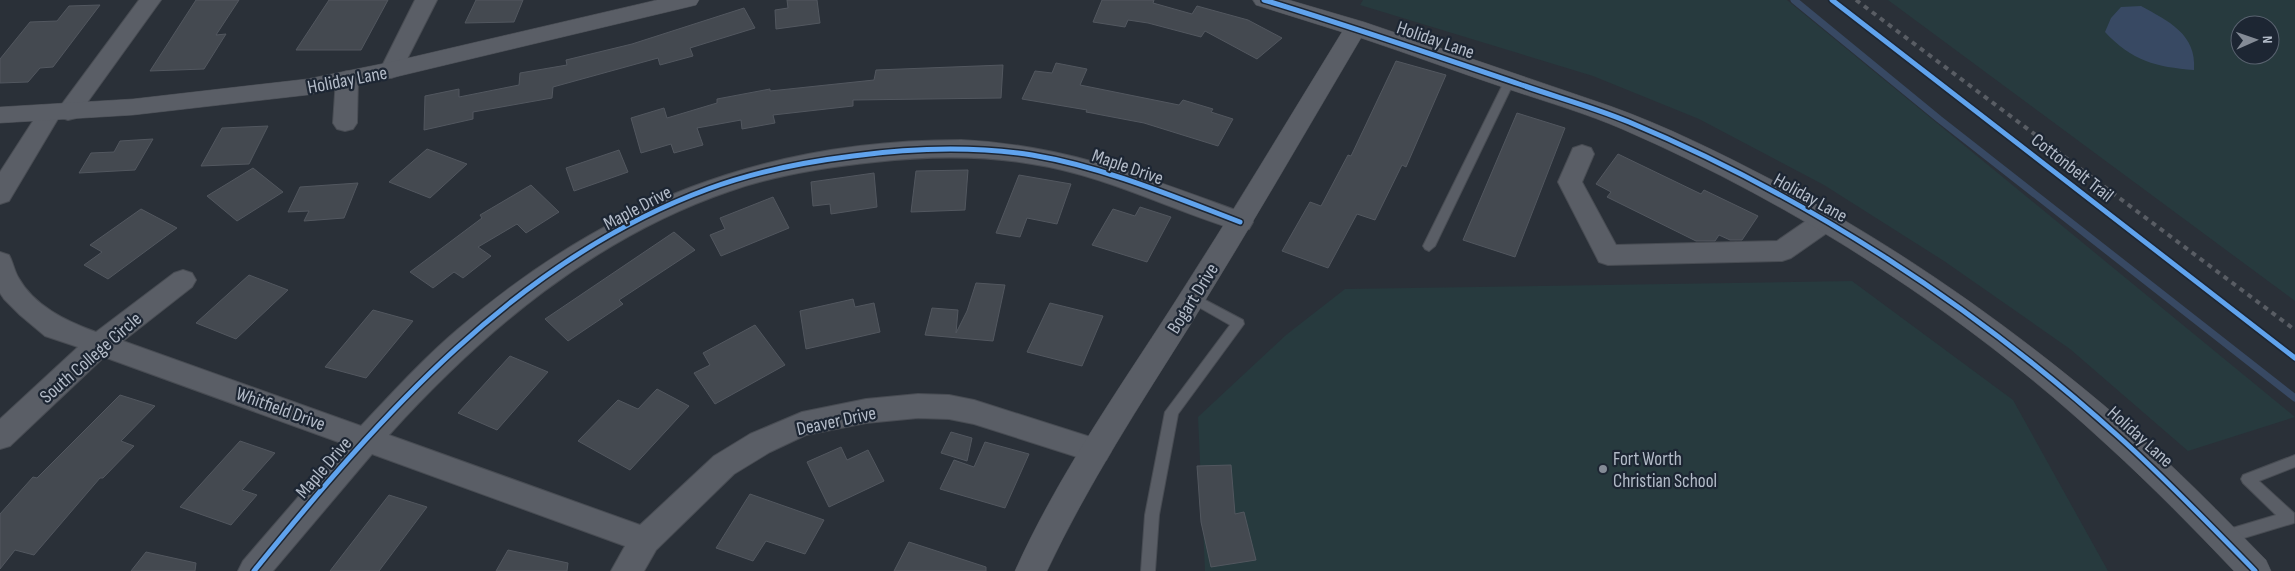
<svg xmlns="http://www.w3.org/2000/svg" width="2295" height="571" viewBox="0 0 2295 571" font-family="'Sofia Sans Condensed',sans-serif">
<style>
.green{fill:#273a3e;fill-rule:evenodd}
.water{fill:#384963}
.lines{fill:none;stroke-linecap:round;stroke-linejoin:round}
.stream{stroke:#384963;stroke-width:7}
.building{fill:#444950;stroke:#52575f}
.service-casing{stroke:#484c53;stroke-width:2}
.minor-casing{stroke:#484c53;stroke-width:2}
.tertiary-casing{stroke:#484c53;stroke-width:1}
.service{fill:#5a5e66;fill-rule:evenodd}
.minor{fill:#5a5e66;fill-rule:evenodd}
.tertiary{fill:#5a5e66;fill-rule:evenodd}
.rail{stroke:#595d64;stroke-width:4;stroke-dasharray:5 5;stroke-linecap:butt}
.cycleway-casing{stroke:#1d2633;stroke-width:8}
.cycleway{stroke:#60a3ed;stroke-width:5}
.poi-dot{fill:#848b96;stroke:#1d2633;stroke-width:2}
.labels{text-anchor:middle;stroke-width:4.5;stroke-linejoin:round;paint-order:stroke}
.street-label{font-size:19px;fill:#b4bcc9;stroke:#1d2633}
.poi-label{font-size:19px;fill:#b4bcc9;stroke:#1d2633;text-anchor:start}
</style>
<rect width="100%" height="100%" fill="#2a3038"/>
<g class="green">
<polygon points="1363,0 1787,0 2295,417 2188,451 2070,349 1944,261 1824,185 1699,119 1593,76 1360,5"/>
<path d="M1888,0H2295V301ZM2240,25H2270V55H2240Z"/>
<polygon points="1852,281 2013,400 2108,571 1205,571 1198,417 1286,335 1345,289"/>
</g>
<path class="water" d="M2141,6C2168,21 2197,34 2194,70C2156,67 2132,61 2105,32L2111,18L2121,7Z"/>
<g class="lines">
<polyline class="stream" points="1794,0 1939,119 2295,398"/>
</g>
<g class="building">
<polygon points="196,0 239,0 216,35 226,34 204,69 150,71"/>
<polygon points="329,0 388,0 361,50 296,50"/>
<polygon points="476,0 523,0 514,22 465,23"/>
<polygon points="787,0 817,0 820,23 776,29 775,10 788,8"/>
<polygon points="1102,0 1154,0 1153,3 1192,14 1197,6 1248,20 1282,38 1257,59 1205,31 1201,37 1148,23 1128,20 1125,27 1093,22"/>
<polygon points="100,5 53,67 40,68 28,82 0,83 0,59 30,22 57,21 69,6"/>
<polygon points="744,8 755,28 690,48 693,56 660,65 658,58 553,87 552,98 473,112 473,119 424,130 425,96 459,89 459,97 519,85 520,73 567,65 566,60 632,44"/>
<polygon points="1396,61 1446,75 1406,167 1402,165 1375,220 1357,214 1328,268 1282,251 1310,202 1321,206 1348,155 1351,156"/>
<polygon points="1056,63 1087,69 1080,85 1179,105 1183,100 1213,109 1211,112 1233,119 1218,146 1144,123 1086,112 1087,110 1022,99 1035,71 1052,73"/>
<polygon points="1003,65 1001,98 853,100 853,106 773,115 775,123 742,129 741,120 697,128 703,145 674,153 671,144 641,153 631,118 664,108 667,118 717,103 717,99 770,89 770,91 874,80 876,70"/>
<polygon points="1517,113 1565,128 1515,257 1463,240"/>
<polygon points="268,126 249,164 201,166 222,128"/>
<polygon points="153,139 135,170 79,173 91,153 114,152 120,141"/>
<polygon points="427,149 467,164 430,198 389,182"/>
<polygon points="619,150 628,172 574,191 566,168"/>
<polygon points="1618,154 1701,194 1704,190 1758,216 1742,240 1730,240 1719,235 1715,241 1696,241 1607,197 1611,192 1596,184"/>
<polygon points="253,168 283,192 237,221 207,196"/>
<polygon points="968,170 965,210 911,212 916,171"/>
<polygon points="874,173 877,207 831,214 830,204 813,206 811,182"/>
<polygon points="1019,175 1071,184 1057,224 1027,218 1020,237 996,233"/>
<polygon points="358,183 344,218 304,221 309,211 288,212 300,187"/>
<polygon points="531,185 559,212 526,233 517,224 478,247 491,256 463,278 454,272 433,288 410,272 482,218 480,215"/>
<polygon points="773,197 789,228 721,256 710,235 725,229 720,218"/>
<polygon points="1140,207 1171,217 1147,262 1092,245 1113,209 1135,216"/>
<polygon points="141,209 177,228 108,279 84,265 102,252 90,245"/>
<polygon points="674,232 695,250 619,300 623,304 568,341 545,319"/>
<polygon points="249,275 288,290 236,339 196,323"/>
<polygon points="976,283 1005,285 993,341 925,335 932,308 958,310 956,333 967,311"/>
<polygon points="853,299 855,307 874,303 880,332 806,349 800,311"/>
<polygon points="1050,303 1103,316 1082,366 1027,352"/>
<polygon points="373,310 413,321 366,378 325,367"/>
<polygon points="755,325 785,365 715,404 694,373 710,365 703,353"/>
<polygon points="510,356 548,372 497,430 458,413"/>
<polygon points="657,389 689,406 630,470 578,441 618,400 638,409"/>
<polygon points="120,395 155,406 121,441 134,446 103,478 100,478 34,555 15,550 0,569 0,514 33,477 37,478"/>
<polygon points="951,432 972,438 967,461 941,453"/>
<polygon points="240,441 275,453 242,490 257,495 231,525 180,507"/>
<polygon points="985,442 1029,454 1005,508 940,489 954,460 974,467"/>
<polygon points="841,447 847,460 868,450 884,481 829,507 807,462"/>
<polygon points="1231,465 1235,514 1244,512 1256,560 1211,567 1201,522 1197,466"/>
<polygon points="750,494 824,520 805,554 766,541 753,561 716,548"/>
<polygon points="389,495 427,507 379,571 330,571"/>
<polygon points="909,542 986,567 986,571 894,571"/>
<polygon points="508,550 568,563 567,571 496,571"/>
<polygon points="146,552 196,563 195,571 131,571"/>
</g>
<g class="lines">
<g class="service-casing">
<g id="service">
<polygon points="1510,76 1515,80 1435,246 1429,251 1425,249 1423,246 1505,80"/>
<polygon points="1192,293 1243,320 1244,324 1178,414 1159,515 1155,571 1141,571 1145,515 1165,412 1230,325 1188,301 1186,298 1188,295"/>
<polygon points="2295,455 2295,467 2259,481 2294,513 2294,523 2224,544 2219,542 2217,537 2219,532 2276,515 2243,483 2241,479 2243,475"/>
</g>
</g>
<g class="minor-casing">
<g id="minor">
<polygon points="139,0 161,0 76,118 68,120 59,117 9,201 0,204 0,172 42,107 50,105 59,108"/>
<polygon points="415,0 437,0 399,75 391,78 383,75 380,70"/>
<polygon points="347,71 355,74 358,79 357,123 353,129 345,131 337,129 333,123 336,79 339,74"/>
<path d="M961,140C1068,145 1150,179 1249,215L1253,222L1249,229L1240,231C1170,210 1105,175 1032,164C980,155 927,156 875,162C826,167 776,175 730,191C595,237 483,331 389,435L640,525L714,456L750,434L802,412L866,399L918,394L949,395L974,400L1106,442L1111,451L1106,460L1096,463L974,424L949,419L918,418L866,423L806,435L770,452L734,474L656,550L644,571H611L625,546L372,454L273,571H238L243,561L255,547L344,444L104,357L10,446L0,449V419L78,347L45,336L20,315L4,299L0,293V252L9,255C13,262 14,270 18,277C34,306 66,321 96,332L174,273L183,270L192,273L196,280L192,287L123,341L361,426C392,393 423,359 457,330C606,202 765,140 961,140Z"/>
<polygon points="1582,145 1591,148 1594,154 1582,182 1616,245 1777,241 1816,214 1825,212 1834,214 1838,221 1834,228 1791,258 1782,261 1608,265 1599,262 1558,182 1573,148"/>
</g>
</g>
<g class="tertiary-casing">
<g id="tertiary">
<polygon points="657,0 699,0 696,5 688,7 391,78 307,95 133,115 0,123 0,107 133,99 307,79 391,62"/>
<path d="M1253,0H1289L1364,22L1610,106C1666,126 1720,153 1772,180C1900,247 2018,331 2127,425C2176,468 2221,514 2266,560L2271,571H2234C2193,528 2152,486 2108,446C1966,314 1799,206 1622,129C1587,114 1550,103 1514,91C1463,74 1412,55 1361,38C1305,133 1250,228 1192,322C1141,403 1088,484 1047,571H1015C1057,477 1117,392 1173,305C1231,215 1286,123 1342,32L1256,5Z"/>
</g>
</g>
<use href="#service" class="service"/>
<use href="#minor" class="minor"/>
<use href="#tertiary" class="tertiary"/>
<polyline class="rail" points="1856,0 2295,330"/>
<g class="cycleway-casing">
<g id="cycleway">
<path d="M1264,0C1350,26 1434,55 1519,84C1556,97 1593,107 1629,122C1808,197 1974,306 2118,436C2166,479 2210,525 2255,571"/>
<polyline points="1832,0 2295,358"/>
<path d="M254,571C378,418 517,259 708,189C754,172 804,162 853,156C912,148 973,146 1032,155C1104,167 1172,196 1240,222"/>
</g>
</g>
<use href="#cycleway" class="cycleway"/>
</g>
<circle class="poi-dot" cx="1603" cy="469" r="5"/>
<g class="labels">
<g class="street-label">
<text transform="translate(1436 39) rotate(19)" y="7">Holiday Lane</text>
<text transform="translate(347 79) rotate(-11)" y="7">Holiday Lane</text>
<text transform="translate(1128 166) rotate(19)" y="7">Maple Drive</text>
<text transform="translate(2073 167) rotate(38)" y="7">Cottonbelt Trail</text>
<text transform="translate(1811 197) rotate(29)" y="7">Holiday Lane</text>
<text transform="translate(637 207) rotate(-28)" y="7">Maple Drive</text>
<text transform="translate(1192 298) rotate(-58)" y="7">Bogart Drive</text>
<text transform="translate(90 357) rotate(-41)" y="7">South College Circle</text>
<text transform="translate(281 408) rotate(20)" y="7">Whitfield Drive</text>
<text transform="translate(836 420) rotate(-12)" y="7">Deaver Drive</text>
<text transform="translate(2141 436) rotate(42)" y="7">Holiday Lane</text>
<text transform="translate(323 467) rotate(-49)" y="7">Maple Drive</text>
</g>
<g class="poi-label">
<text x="1613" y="465">Fort Worth<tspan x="1613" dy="22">Christian School</tspan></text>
</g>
</g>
<g transform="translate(2255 40) rotate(88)"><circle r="24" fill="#1d2633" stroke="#59626f"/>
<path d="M0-4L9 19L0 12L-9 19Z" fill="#848b96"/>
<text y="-8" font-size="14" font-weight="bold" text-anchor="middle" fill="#b4bcc9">N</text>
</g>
</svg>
